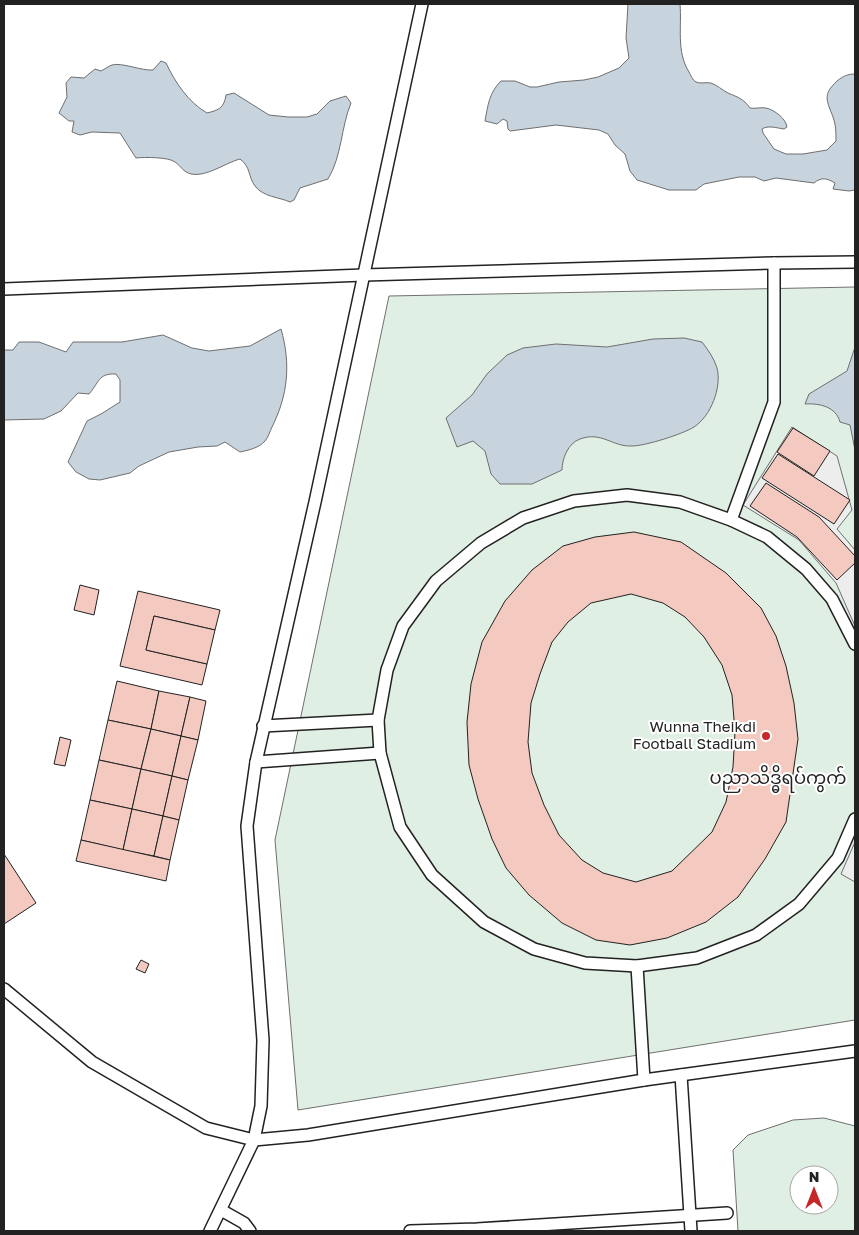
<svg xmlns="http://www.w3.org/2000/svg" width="859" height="1235" viewBox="0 0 859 1235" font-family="'Golos Text','Noto Sans Myanmar',sans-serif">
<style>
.green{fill:#e0efe3;stroke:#6f6f6f;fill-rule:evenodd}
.parking{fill:#ededed;stroke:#6f6f6f}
.water{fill:#c7d3dd;stroke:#6f6f6f}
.building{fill:#f3c9c0;stroke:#222;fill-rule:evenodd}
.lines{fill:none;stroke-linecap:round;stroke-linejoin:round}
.minor-casing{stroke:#222;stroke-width:14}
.minor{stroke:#fff;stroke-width:11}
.poi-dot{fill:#c62828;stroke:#fff;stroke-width:2}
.labels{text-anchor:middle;stroke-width:4;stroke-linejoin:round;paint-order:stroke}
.poi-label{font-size:15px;fill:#222;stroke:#fff;text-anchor:end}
.quarter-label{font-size:18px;fill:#222;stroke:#fff}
</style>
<rect width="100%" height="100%" fill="#fff"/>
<g class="green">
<polygon points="855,287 855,1020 298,1110 275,840 389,296"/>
<path d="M824,1118L855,1126V1231H738L733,1150L748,1135L793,1120ZM799,1175H829V1205H799Z"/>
</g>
<g class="parking">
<polygon points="792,427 837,456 852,510 837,529 855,550 855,626 836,583 799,540 743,505"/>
<polygon points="855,842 855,882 841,874"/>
</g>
<g class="water">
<path d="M628,4H680C682,27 676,51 689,72C691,75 692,80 696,82C700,84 706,82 711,83C717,85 722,90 728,93C737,97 743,98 750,108C755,109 761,107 766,108C775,110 786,119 787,127L784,129C777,128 768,125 762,129L763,133L774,149L786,154H803L827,150L836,141C836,133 836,125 833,117C827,101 822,95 837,81C843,76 848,74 855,74V190L849,191L833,189L835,183C827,178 821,177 814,183L776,178L764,181L755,177H739L704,184L696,190H669L637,180L630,171L625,154L615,145L608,134L599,130L556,125L510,131L508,129L507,121L503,119L497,124L485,121C488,105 489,93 501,81H515L530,87H537L559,82L584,80L598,77L619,68L629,58L626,38Z"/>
<path d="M161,61L166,63C175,82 188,102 207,113C219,110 224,108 226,95L234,93L269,115L288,117H307L317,114L330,101L346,96L351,103C341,127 342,156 328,179L300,188L294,200L290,202C279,197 263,197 255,186C248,177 251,167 240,159C225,163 207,177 191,174C183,172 181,166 175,162C169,157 144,157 136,158L120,133L92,132L80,135L72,132L74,121H69L59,113L67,97L66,83L71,77L84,78L95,69L101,71C105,69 109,66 112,65C121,62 142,71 153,70Z"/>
<path d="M281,329C291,364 288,395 272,427C270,431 268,438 265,441C259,448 249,450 240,452L225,442L217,446L198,447L169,452L139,466L130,473L100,480L89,479L76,472L68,462L87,421L101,414L120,402V380L116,374C98,373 99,383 89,394L78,393L61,411L44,419L4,420V350H13L19,342H39L66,352L73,342H122L163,335L192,348L209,351L250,346Z"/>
<path d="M684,338L702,342C708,350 714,358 717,368C722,387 711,416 694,427C683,434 645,446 632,446C612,447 602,431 580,439C568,443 562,459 562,470L532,484H500L491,474L485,451L473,441L457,447L446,418L472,395L487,374L507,355L523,348L556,344L607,347L653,339Z"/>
<path d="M855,347V450L850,425L840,422C836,407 820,403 805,404L809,394L847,371Z"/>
</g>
<g class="building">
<polygon points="793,428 830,451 814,476 777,452"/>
<polygon points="778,454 850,500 834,524 762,478"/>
<polygon points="766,483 819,517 855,556 855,563 837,580 797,537 750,506"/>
<path d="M634,532L681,542L726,573L761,608L776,636L786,666L794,703L798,739L786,822L765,859L738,897L706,922L667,938L630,945L596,940L562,923L529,895L506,868L492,839L478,799L469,765L467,722L471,684L482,642L505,601L532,570L563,546L595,537ZM631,594L663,603L685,617L704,637L722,665L732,695L735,732L733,767L726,802L712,832L672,871L636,882L603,873L582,860L559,835L544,805L532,773L528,742L531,703L540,674L552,642L568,622L591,603Z"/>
<polygon points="80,585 99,590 94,615 74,610"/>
<polygon points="138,591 220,610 215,630 154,616 146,650 207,664 202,685 120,666"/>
<polygon points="154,616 215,630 207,664 146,650"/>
<polygon points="117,681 159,691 151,729 108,720"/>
<polygon points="159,691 190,697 181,736 151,729"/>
<polygon points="190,697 206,701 198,740 181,736"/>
<polygon points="108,720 151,729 141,769 99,760"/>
<polygon points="151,729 181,736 172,776 141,769"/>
<polygon points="181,736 198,740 188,780 172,776"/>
<polygon points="60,737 71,740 65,766 54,764"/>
<polygon points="99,760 141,769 132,809 90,800"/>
<polygon points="141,769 172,776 163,816 132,809"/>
<polygon points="172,776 188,780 179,820 163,816"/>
<polygon points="90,800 132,809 123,850 81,840"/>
<polygon points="132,809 163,816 154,856 123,850"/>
<polygon points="163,816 179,820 170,860 154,856"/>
<polygon points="81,840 170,860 166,881 76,861"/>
<polygon points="4,854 36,903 4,924"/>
<polygon points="141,960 149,964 145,973 136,969"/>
</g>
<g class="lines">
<g class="minor-casing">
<g id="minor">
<polyline points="4,289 364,275 774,263 855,262"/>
<polyline points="731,520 774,402 774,263"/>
<polyline points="855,644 832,599 806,569 767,537 731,520 680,502 627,495 574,501 523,518 481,543 436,581 403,626 387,670 378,720 380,753 400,827 432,875 484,922 534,949 585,963 637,966 697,958 756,935 799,904 838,858 855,819"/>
<polyline points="263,726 378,720"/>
<polyline points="256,762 380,753"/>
<polyline points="637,966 644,1080"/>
<polyline points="4,989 92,1062 206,1128 254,1140 308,1135 644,1080 855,1051"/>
<polyline points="681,1075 691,1231"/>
<polyline points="221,1210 244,1223 250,1231"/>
<polyline points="210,1231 254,1140 261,1106 263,1040 247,826 256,762 315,502 422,4"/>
<polyline points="410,1231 477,1229 727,1213"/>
</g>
</g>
<use href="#minor" class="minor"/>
</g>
<circle class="poi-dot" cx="766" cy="736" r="5"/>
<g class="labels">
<g class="poi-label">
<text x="756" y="732">Wunna Theikdi<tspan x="756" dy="17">Football Stadium</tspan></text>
</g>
<g class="quarter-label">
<text x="778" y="784">ပညာသိဒ္ဓိရပ်ကွက်</text>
</g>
</g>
<rect width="859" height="1235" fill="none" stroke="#222222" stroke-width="10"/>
<g transform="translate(814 1190)"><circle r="24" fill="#ffffff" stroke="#a7a7a7"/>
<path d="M0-4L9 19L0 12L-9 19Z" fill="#c62828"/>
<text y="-8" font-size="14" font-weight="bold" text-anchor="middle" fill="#222222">N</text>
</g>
</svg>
